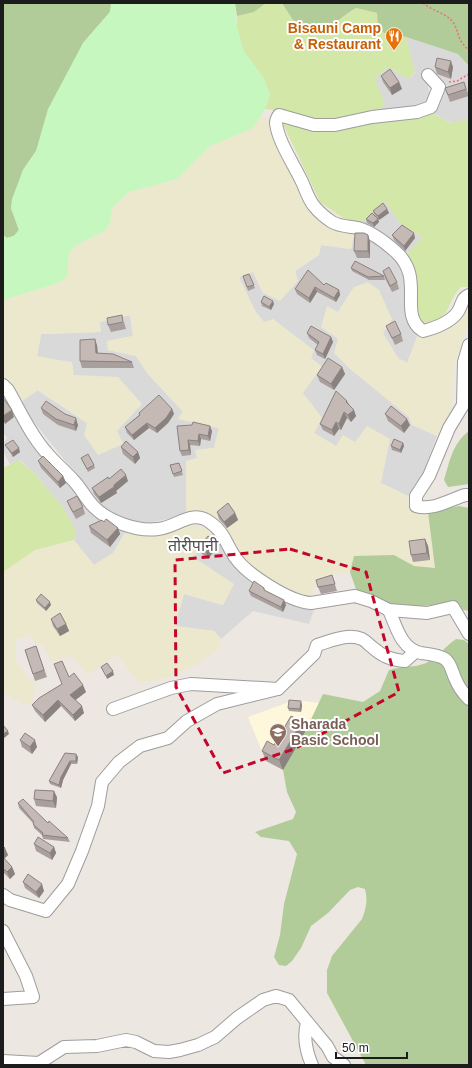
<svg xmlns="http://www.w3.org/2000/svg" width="472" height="1068" viewBox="0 0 472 1068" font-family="Arial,'Noto Sans Devanagari',sans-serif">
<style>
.residential{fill:#dad9d9}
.education{fill:#fef7db}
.farmland{fill:#ece8cd}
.grass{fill:#d3e7a9}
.forest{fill:#b1cc98}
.park{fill:#c5f7bf}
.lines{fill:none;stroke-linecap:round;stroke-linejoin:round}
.minor-casing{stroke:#9d9d9d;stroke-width:14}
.path{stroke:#f56b77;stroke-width:1.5;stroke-dasharray:2 2;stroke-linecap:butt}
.minor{stroke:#fff;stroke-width:12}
.wall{fill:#a99f9d}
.shaded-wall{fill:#8a827f}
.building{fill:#c5b9b6;stroke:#8a827f}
.marked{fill:none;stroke:#c3062a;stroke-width:3;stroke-dasharray:8 5;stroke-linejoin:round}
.labels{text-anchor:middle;stroke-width:4;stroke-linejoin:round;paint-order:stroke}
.food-label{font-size:14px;font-weight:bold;fill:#c56008;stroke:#fff;text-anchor:end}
.education-label{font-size:14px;font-weight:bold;fill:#785e54;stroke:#fff;text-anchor:start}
.quarter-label{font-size:16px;fill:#4f4f4f;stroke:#fff}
</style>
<rect width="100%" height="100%" fill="#ede7e2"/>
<g class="residential">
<polygon points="406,37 458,54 469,66 469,119 452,123 430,112 440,104 444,89 423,74 428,84 429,94 427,104 421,108 378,111 375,79 388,67 408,79 415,73"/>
<polygon points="384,200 401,224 422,237 405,256 363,228 363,223"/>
<polygon points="359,232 383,245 404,270 405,303 419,332 407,363 398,358 354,287 338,312 338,339 349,368 409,417 412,425 437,436 422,475 408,496 381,483 355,442 336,446 314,433 322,418 302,393 322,367 264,322 255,311 239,277 253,272 263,293 319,255 321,245 351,249 353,238"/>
<polygon points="130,315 133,336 107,341 108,350 136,356 147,373 183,412 179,419 219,428 214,448 196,450 197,458 186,461 186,513 172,518 144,524 120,519 97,504 63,458 33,421 21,402 37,390 87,423 123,444 117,431 73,375 72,362 37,357 41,334 101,332 99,322"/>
<polygon points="6,395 40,452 127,529 113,553 94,565 74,540 76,531 62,506 35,474 20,460 10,465 3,450 3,444 7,438 3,432 3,398"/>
<polygon points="212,534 218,536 224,543 238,570 257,584 293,603 314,610 309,624 253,611 221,639 214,631 175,626 184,594 223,605 233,584 193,557"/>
</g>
<polygon class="education" points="295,700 320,703 283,770 266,761 248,717"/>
<g class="farmland">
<polygon points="260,116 271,119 312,209 359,232 353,238 351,249 321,245 319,254 295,270 298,281 280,301 263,293 253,272 239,277 255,311 264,322 273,319 314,350 311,358 322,367 303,393 322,418 314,433 336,446 343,435 355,442 367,426 390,439 381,483 408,496 409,510 428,512 435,568 414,566 394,555 355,556 350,572 331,574 331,583 312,588 313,598 303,598 271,584 248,567 202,514 186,513 186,461 197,458 195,450 214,448 219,428 178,419 183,411 147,373 136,356 108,350 107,341 133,336 130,315 100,322 101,332 41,334 37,356 72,363 74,375 118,377 142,404 117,431 123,444 98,455 84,435 87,423 38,390 21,402 3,373 3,300 58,283 67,276 69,253 76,245 110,221 112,208 122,198 129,192 177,179 210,146 253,128"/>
<polygon points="368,282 379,290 392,319 383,333 398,358 407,363 419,332 431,333 445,330 460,317 469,301 469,316 463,341 453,367 452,408 437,436 412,425 409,417 349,368 334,353 338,339 321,327 327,306 338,312 354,287"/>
<polygon points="195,525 207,529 212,534 193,557 234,584 223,605 184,594 175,626 214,631 221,639 218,650 194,666 166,678 140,683 116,654 88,675 72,656 52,662 42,644 36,644 32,636 16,639 15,660 35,686 32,703 24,705 3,692 3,572 35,550 74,540 94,565 113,553 127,529 153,537 177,528"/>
</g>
<g class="grass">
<path d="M266,3L284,4L293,20L319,33C334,27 342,16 356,8L377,13L378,28L384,33L406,37L415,72L408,79L388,67L375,79L385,104L378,111L324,120L287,112L265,109L270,95L264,79L243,50L237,27V16L254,12Z"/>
<path d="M430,112L451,123L469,119V287H461C446,301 451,325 422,322L417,311L415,270L405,256L422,237L401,224L384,201L363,223V228L349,222L320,202L283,124L333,130Z"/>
<polygon points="19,460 35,474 62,506 76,531 74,540 35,550 3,572 3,468"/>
</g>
<g class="forest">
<polygon points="3,3 112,4 110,12 83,43 36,151 23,170 11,208 19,230 14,236 7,238 3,235"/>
<polygon points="235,3 266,3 254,12 237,16"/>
<path d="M282,3H469V66L458,54L406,37L384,33L378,28L377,13L356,8C342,16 334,26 319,33L293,20Z"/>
<path d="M469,431V484L448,487L444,480C450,461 452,444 469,431Z"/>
<polygon points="459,506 469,508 469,611 438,605 396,607 358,595 350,572 354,556 394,555 414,566 435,568 428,512"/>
<path d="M456,639L464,640L469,644V1065H366L327,993V970L332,956L362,919C366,908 368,901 365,889L358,887L350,890L328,913L311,926L301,948L292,961L286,966L279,965L274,957L280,935L284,904L297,854L289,841L261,837L255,832L293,819L296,812L287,792L283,770L305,732L323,694L363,702L380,691L389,670C401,666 414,668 426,663C438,657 446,646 456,639Z"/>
</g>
<polygon class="park" points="111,3 235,3 237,27 243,50 264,79 270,95 265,109 253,128 210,146 177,179 129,192 112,208 110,221 106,230 76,245 69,253 67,276 58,283 3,300 3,235 7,238 14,236 19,230 11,208 12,199 23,170 36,151 48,109 83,43 110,12"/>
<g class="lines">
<g class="minor-casing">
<g id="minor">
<path d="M428,75L439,87L431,107L417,112L372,117L335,125H314L279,115C277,118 276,120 276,123C278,142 295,166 303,184C306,191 309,200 314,206C318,211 326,218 332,222C341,227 349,226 358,228C372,232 385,242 396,252C426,279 397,314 423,331C435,328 449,323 457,313C462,307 461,298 469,295"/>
<path d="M469,345L464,362L463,405L449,428L429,476L416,496V506C432,511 450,500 465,495H469"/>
<path d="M3,385L8,390C20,411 30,434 46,452C54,462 65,471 73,480C81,488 86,499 94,507C108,521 137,532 158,529C178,527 192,508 211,523C224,532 226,544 235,557C246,574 290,602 311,603L355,596L371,601L389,610L427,613L453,607L469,634"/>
<path d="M389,610C396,626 401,649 421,653C428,654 439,655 445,659C451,663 452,672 455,678C458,686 463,693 469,699"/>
<path d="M113,709L171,688L191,684L278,689L314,654L317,645C331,641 348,633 362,639C366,641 369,645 372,647C382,656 391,660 405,661L415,652"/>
<polyline points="3,895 10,900 46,911 68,884 82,851 98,806 102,782 119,762 140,746 168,738 187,721 217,704 278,689"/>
<polyline points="3,931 26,976 33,997 3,999"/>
<path d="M307,1023C303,1037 306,1051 312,1065"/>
<polyline points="3,1061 39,1063 64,1047 97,1046 126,1040 136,1042 154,1051 169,1052 180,1050 198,1045 215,1037 237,1018 263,1000 276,996 289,1000 327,1046 333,1057 344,1065"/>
</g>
</g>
<g class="path">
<path d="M423,3C431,10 445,13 452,21C460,31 456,40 469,50"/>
<polyline points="449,82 457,81 469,74"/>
</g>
<use href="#minor" class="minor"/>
</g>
<g class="wall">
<polygon points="435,67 453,67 451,79 437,74"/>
<polygon points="381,76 399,82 402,89 392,95 383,82"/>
<polygon points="464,82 469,96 450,102 445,88"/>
<polygon points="387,209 389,213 379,220 374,214 373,211"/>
<polygon points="366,219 378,219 379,222 374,227 367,223"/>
<polygon points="368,235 370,242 370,258 357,258 354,251"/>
<polygon points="392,235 415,238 405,251 394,240"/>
<polygon points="351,268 384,276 385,280 369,280 352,271"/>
<polygon points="383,271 397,282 399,289 392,292 385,278"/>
<polygon points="249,274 255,288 248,291 243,276"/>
<polygon points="324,285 339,290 340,295 336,302 317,292 310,303 297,294 295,289"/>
<polygon points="261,302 274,304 271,310 262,306"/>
<polygon points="124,322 126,329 111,332 108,325"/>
<polygon points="386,326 401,334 403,341 395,345 389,332"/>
<polygon points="307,333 331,337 333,342 325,359 317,355 315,350 318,345 309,338"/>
<polygon points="97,345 98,353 132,362 134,368 82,368 80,361"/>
<polygon points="342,367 345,374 334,390 320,382 317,375"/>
<polygon points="347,401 349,404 356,416 351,422 347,418 341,430 339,429 334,436 323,430 320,424"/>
<polygon points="41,408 65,414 78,425 76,431 58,425 43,414"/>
<polygon points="172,409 174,414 168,423 157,433 149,428 134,440 127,433 125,427 139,415 139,413"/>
<polygon points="385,414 410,425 404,433 388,421"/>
<polygon points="177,426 212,431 210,441 201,439 200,446 190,445 191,455 182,456 180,451"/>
<polygon points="403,443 404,446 401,453 392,450 391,446"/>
<polygon points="5,445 20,452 13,457"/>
<polygon points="121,447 138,452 140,458 135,464 123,454"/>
<polygon points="81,458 94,465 95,468 88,472"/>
<polygon points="38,461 63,476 66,483 60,488 41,468"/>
<polygon points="179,463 183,475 174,477 170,465"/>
<polygon points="109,479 128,481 116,491 117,493 101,503 94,494 92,488"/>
<polygon points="67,501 83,507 85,514 76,519 70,508"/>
<polygon points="217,512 235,513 238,520 227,528 219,519"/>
<polygon points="104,522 118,528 120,534 110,547 91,533 89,526"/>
<polygon points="425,539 428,546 430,560 413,562 411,555"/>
<polygon points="199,547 217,547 208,559 202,554"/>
<polygon points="332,575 337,591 321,594 318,587"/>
<polygon points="264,588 265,591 286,605 283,612 251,596 249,591"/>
<polygon points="36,600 51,605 46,611 37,603"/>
<polygon points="51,619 66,624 69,631 60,636 53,626"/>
<polygon points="36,646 47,677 35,681 25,650"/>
<polygon points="69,677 86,692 75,700 84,713 75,721 61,706 45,722 35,711 32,705 62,684"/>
<polygon points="302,705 301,712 289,711 288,708"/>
<polygon points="302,722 305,732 283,770 266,761 262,751 274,745"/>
<polygon points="20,740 37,747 32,754 22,747"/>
<polygon points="65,753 78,757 77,764 71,764 63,780 61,788 50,784 49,781"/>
<polygon points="57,797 56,808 36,806 34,799"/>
<polygon points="18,803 48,823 68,838 70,842 43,839 42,835 34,828 33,823 19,808"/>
<polygon points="34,844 54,847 56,853 52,860 36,851"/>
<polygon points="3,846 8,855 4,859 12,867 15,874 10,879 3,872"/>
<polygon points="23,882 44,891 39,898 25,888"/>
</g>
<g class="shaded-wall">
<polygon points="451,61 453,67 451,79 448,72"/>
<polygon points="399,82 402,89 392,95 390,88"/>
<polygon points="387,209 389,213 379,220 378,216"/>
<polygon points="378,219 379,222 374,227 373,223"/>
<polygon points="414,233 415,238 405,251 404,246"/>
<polygon points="368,235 370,242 370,258 368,251"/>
<polygon points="315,287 317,292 310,303 309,298"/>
<polygon points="339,290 340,295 336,302 334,298"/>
<polygon points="273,301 274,304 271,310 269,307"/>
<polygon points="331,337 333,342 325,359 323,354"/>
<polygon points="95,339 97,345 98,360 96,353"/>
<polygon points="342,367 345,374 334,390 331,384"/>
<polygon points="172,409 174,414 168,423 157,433 155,428"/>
<polygon points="12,410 14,417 5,424 3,419 3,416"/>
<polygon points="354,410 356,416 351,422 348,415"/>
<polygon points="344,412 347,418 341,430 339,424"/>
<polygon points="76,418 78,425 76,431 74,425"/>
<polygon points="407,419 410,425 404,433 401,426"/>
<polygon points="336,422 339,429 334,436 332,430"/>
<polygon points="147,423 149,428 134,440 132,435"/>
<polygon points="210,426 212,431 210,441 208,436"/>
<polygon points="199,434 201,439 200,446 198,441"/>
<polygon points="188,440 190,445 191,455 189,450"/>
<polygon points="403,443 404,446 401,453 400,450"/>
<polygon points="19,448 20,452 13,457 12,453"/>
<polygon points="138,452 140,458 135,464 133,457"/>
<polygon points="126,475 128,481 116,491 117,493 101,503 99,497"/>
<polygon points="63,476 66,483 60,488 58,482"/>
<polygon points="235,513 238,520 227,528 224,522"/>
<polygon points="118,528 120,534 110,547 107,540"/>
<polygon points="425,539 428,546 430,560 427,553"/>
<polygon points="215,541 217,547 208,559 206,552"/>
<polygon points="284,600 286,605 283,612 281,607"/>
<polygon points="50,602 51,605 46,611 45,608"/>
<polygon points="66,624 69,631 60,636 57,629"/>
<polygon points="113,671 114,675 107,679 106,676"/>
<polygon points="83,685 86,692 73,702 70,695"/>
<polygon points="58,700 61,706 45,722 43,715"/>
<polygon points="301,701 302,705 301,712 300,709"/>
<polygon points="82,706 84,713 75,721 73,715"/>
<polygon points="302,722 305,732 283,770 279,760"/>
<polygon points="8,731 9,734 3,739 3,734"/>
<polygon points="35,740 37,747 32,754 30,747"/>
<polygon points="76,754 78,757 77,764 76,761"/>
<polygon points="70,761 71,764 63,780 61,788 59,785 61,777"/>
<polygon points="54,791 57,797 56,808 53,801"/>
<polygon points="54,847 56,853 52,860 50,853"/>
<polygon points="5,848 8,855 3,860 3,851"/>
<polygon points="12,867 15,874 10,879 7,872"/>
<polygon points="42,884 44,891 39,898 36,892"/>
</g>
<g class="building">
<polygon points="437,58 451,61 448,72 435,67"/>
<polygon points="390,69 399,82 390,88 381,76"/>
<polygon points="464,82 466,89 448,95 445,88"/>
<polygon points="383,203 387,209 378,216 373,211"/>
<polygon points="372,213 378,219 373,223 366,219"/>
<polygon points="402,225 414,233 404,246 392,235"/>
<polygon points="355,233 364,233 368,235 368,251 354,251"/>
<polygon points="355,261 384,276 368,277 351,268"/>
<polygon points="389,267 397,282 390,286 383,271"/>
<polygon points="308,270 324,285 326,283 339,290 334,298 315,287 309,298 295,289"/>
<polygon points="249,274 254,285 247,287 243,276"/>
<polygon points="264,296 273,301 269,307 261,302"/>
<polygon points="122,315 123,322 108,325 107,318"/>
<polygon points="395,321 401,334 392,338 386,326"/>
<polygon points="311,326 331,337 323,354 315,350 319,342 307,333"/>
<polygon points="95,339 96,353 113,354 132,362 80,361 80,340"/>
<polygon points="328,358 342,367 331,384 317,375"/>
<polygon points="336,391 347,401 346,402 354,410 348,415 344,412 339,424 336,422 332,430 320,424"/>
<polygon points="159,395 172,409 166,418 155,428 147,423 132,435 125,427 140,415 139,413"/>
<polygon points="3,398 12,410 3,416"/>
<polygon points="46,401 65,414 76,418 74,425 56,419 41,408"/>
<polygon points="391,406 407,419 401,426 385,414"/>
<polygon points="193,422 210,426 208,436 199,434 198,441 188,440 189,450 180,451 177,426 192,425"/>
<polygon points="394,439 403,443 400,450 391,446"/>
<polygon points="13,440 19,448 12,453 5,445"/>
<polygon points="126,441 138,452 133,457 121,447"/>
<polygon points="88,454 94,465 87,469 81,458"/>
<polygon points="43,456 63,476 58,482 38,461"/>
<polygon points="179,463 182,471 173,474 170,465"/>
<polygon points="121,469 126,475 114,485 114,487 99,497 92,488 108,477 109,479"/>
<polygon points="77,496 83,507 73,512 67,501"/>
<polygon points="228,503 235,513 224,522 217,512"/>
<polygon points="106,519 109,521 118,528 107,540 89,526 102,520 104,522"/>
<polygon points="208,536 215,541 206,552 199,547"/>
<polygon points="425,539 427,553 411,555 409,541"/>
<polygon points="332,575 335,584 318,587 316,580"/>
<polygon points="254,581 264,588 264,590 284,600 281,607 249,591"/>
<polygon points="41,594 50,602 45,608 36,600"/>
<polygon points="60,613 66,624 57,629 51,619"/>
<polygon points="36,646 44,670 33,674 25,650"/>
<polygon points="62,661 69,677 74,673 83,685 70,695 82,706 73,715 58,700 43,715 32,705 39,698 62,684 54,664"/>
<polygon points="107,663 113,671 106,676 101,667"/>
<polygon points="289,700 301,701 300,709 288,708"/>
<polygon points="291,716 302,722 279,760 262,751 267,741 274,745"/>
<polygon points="3,725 8,731 3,734"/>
<polygon points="25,733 35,740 30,747 20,740"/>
<polygon points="65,753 76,754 76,761 70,761 61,777 59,785 49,781"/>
<polygon points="35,790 54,791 53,801 34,799"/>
<polygon points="23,799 48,823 49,821 68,838 42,835 43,833 33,824 34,822 18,803"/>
<polygon points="38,837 54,847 50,853 34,844"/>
<polygon points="3,846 5,848 3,851"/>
<polygon points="3,857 12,867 7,872 3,868"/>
<polygon points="28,874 42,884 36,892 23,882"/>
</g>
<path class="marked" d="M290,549L366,572L399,692L294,749L223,773L176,687L175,560Z"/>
<defs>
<g id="restaurant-pin" transform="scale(0.9)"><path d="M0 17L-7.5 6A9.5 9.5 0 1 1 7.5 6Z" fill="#e8710a" stroke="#fff"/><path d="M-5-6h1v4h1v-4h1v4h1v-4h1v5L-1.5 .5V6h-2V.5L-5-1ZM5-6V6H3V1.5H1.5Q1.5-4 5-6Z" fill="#fff"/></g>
<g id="school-pin" transform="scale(0.9)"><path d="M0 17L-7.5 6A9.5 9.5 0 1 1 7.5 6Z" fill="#8d6e63" stroke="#fff"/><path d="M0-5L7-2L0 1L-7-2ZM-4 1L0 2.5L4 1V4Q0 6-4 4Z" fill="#fff"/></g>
</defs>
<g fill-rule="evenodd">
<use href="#restaurant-pin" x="394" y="36"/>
<use href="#school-pin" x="278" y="732"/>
</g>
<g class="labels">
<g class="food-label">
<text x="381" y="33">Bisauni Camp<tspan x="381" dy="16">&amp; Restaurant</tspan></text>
</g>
<g class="education-label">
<text x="291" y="729">Sharada<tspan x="291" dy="16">Basic School</tspan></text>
</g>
<g class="quarter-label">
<text x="193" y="551">तोरीपानी</text>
</g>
</g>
<rect width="472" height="1068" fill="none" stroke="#1c1c1c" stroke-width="8"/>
<path d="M336 1052v6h71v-6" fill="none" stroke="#1c1c1c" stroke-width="2"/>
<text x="342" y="1052" font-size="12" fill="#1c1c1c" stroke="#ffffff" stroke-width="3" paint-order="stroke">50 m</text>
</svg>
